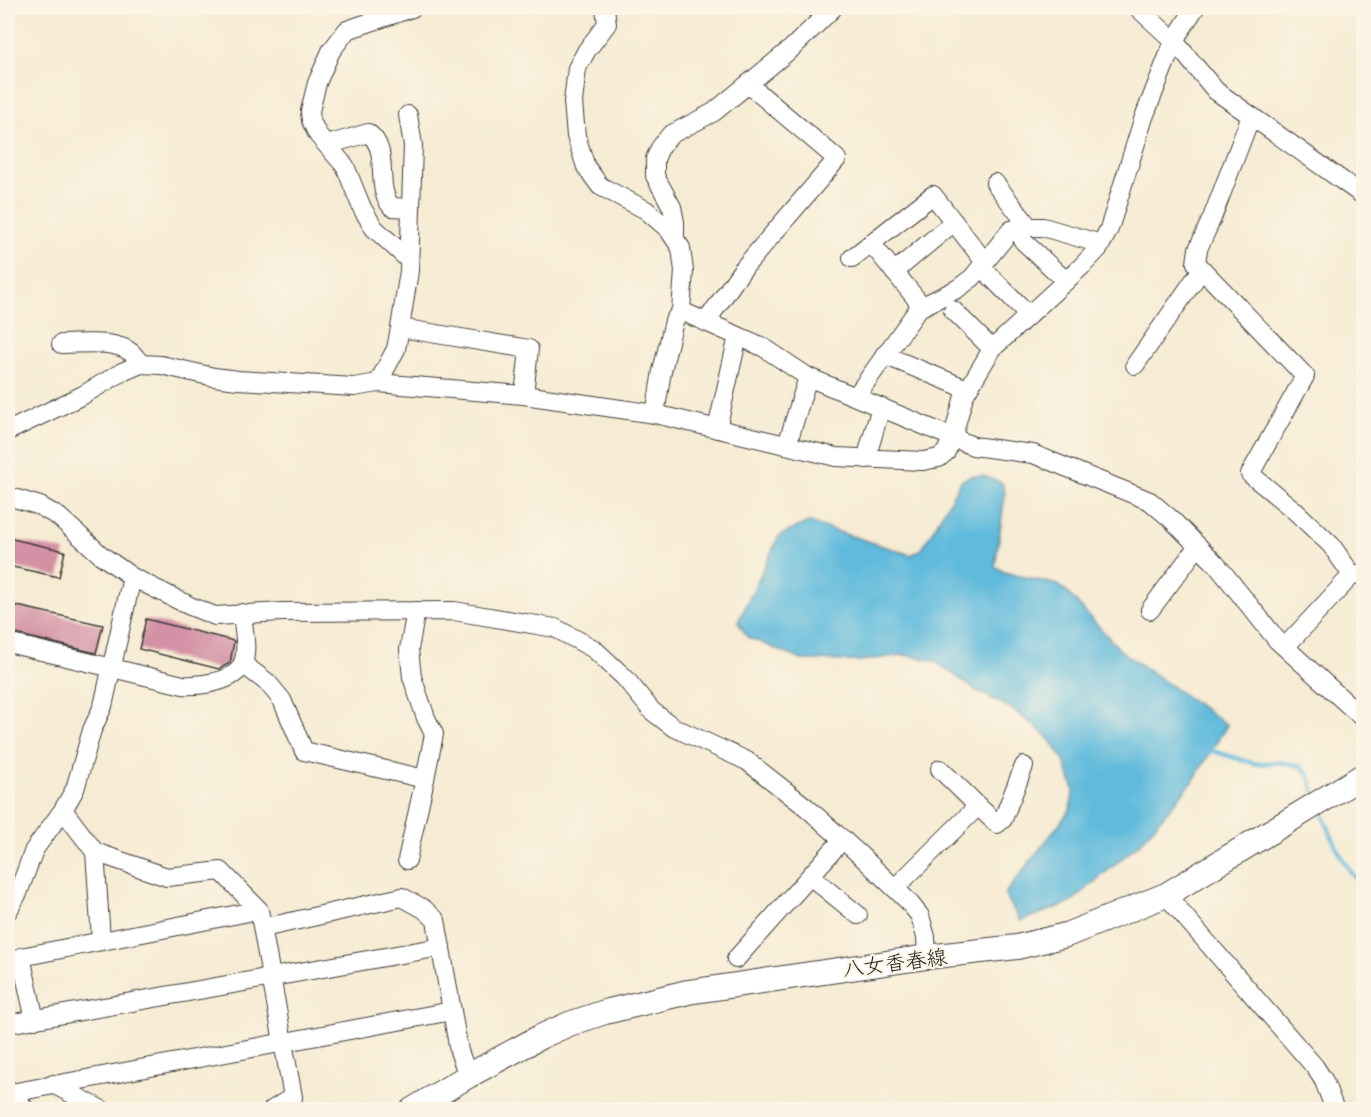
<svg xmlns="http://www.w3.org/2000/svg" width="1371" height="1117" viewBox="0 0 1371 1117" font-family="Sriracha,'Klee One',sans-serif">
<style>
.water{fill:#5ebadc;stroke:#3d6b7c;stroke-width:1.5}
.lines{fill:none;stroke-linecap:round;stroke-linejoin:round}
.stream{stroke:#5ebadc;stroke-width:4.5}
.building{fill:#d391a6}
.minor-casing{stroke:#3d3b37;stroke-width:20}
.major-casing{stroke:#3d3b37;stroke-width:26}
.minor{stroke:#fff;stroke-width:18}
.major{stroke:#fff;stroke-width:24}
.labels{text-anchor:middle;stroke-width:4.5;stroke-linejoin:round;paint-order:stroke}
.street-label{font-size:21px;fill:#1c1c1c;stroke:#fcf5e5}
</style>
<rect width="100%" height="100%" fill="#fcf5e5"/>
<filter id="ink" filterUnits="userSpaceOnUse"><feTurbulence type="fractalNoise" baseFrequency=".0167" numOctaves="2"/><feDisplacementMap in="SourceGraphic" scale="12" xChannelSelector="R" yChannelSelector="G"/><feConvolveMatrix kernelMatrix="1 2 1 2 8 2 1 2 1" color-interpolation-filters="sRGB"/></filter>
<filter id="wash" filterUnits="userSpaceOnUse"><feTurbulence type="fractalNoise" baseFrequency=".008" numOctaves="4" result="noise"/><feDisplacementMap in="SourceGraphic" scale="24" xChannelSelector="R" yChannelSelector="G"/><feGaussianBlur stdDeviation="1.35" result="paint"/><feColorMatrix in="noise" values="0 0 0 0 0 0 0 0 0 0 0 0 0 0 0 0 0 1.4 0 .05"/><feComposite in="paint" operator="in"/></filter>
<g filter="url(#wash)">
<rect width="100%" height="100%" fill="#f6ebd3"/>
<polygon class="water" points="970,476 984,476 1002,483 1005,494 995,566 1004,572 1058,585 1065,590 1121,651 1227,725 1193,781 1141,842 1070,903 1020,921 1005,894 1070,810 1074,790 1063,758 1046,735 1009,707 977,691 933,660 904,655 859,661 802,660 747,637 738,622 779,536 808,522 911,555 922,549 961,481"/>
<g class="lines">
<g class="stream">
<polyline points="1206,749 1256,764 1278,762 1300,766 1308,774 1316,797"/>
<path d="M1321,810C1332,837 1343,867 1364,888"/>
</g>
</g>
<g id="blocks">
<g class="building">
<polygon points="8,538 65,551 59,577 8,566"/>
<polygon points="8,604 103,625 96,653 8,632"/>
<polygon points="146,619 234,641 230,663 219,669 139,649"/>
</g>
</g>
</g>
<g filter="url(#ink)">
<use href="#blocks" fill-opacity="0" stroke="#3d3b37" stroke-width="1.5"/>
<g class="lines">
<g class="minor-casing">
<g id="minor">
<polyline points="605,8 607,24 587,50 577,68 573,102 576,136 586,167 600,186 646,210 668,229 681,248 684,271 681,311 674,321 662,371 655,414"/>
<polyline points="1138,8 1174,41 1216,91 1364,196"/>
<polyline points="1251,116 1212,218 1198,249 1196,263 1305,376 1250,474 1294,510 1331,545 1352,575"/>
<path d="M327,145L368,133C392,150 373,187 392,207L410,208"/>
<polyline points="995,183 1029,227"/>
<polyline points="675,239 675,222 672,207 655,176 655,159 660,148 670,135 714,112 792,48 833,8"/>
<polyline points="1023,241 1066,281"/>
<polyline points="871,243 922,306"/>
<polyline points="852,258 933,195 984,261"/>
<polyline points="409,260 374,228 362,208 345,166 318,135 311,121 310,111 317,83 331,51 347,30 412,8"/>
<polyline points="894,272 954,222"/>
<polyline points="989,275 1029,315"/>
<polyline points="953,310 992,349"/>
<polyline points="681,311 763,347 808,377 973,446 1033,454 1150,501 1171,519 1216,564 1277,640 1364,719"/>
<polyline points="706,322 742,270 837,159 748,84"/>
<polyline points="400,328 409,271 413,145 408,115"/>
<path d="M61,344C82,344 114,339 132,353C135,356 138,361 141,364"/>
<polyline points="884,355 967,389"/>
<polyline points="1135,365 1202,269"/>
<polyline points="378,383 396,349 400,328 529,349 524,395"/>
<polyline points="856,396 919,308 957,289 972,278 1011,230 1023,227 1043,227 1101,244"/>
<polyline points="717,429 738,336"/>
<polyline points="8,431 83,395 122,372 141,364 161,365 214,377 238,380 354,387 378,383 524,395 655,414 836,457 923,461 939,458 946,452 953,436 964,396 992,349 1082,266 1099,248 1109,229 1144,117 1174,41 1195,8"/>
<polyline points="787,445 808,377"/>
<polyline points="866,459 881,407"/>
<polyline points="8,496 40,506 59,517 101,555 132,577 190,606 215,616 282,612 454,611 555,628 594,649 625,678 652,711 673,727 747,761 806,807 860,855 908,901 920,916 926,937 927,957"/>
<polyline points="1150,610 1198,546"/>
<path d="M8,643L183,685C200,686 234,682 242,665C249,651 243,628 242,613"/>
<polyline points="1285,647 1352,575 1362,573"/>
<polyline points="243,664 268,683 282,700 304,751 425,779 434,734 426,718 412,677 409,649 416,611"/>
<polyline points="978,806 997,824 1003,819 1024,766"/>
<polyline points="63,810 95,852 167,877 221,871 259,910 293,1097 272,1110"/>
<polyline points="95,852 101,940"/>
<polyline points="407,860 425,779"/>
<polyline points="810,876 858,915"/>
<polyline points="895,888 978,806 940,769"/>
<polyline points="1166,895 1315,1067 1324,1081 1335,1110"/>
<polyline points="8,911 18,893 34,850 63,810 75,789 92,730 103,706 132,577"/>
<polyline points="263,928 402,897 424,909 436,920 459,1051 468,1076"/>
<polyline points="736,959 843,839"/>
<polyline points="35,1020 21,957 259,910"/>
<polyline points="8,1024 441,947"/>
<polyline points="53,1084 102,1110"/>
<polyline points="8,1089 26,1110"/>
<polyline points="11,1093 452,1011"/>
</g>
</g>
<g class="major-casing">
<polyline id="major" points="412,1110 468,1076 540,1037 569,1024 605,1012 688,992 927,957 1017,947 1066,935 1166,895 1364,775"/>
</g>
<use href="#minor" class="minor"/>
<use href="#major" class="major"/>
</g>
</g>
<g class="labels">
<g class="street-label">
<text transform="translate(895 963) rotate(-7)" y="7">八女香春線</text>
</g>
</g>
<rect width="1371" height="1117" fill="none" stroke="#fcf5e5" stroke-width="30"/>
</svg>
